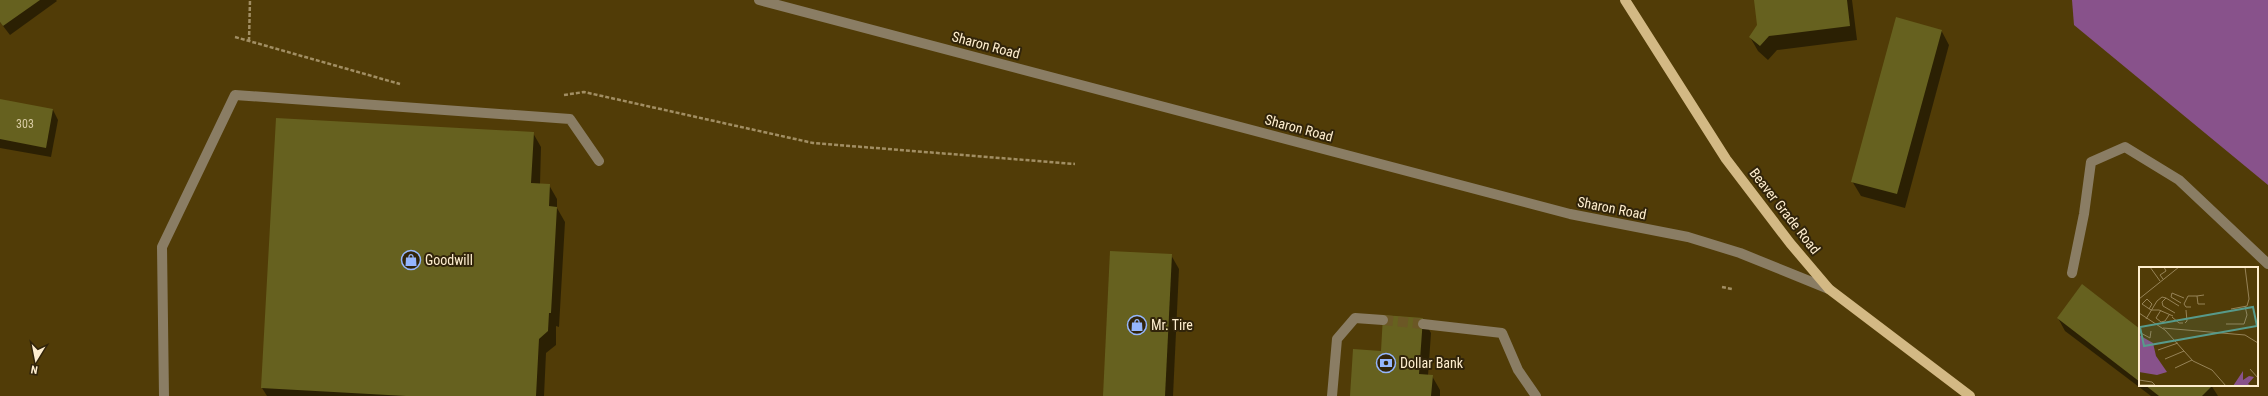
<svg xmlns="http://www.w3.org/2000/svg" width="2268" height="396" viewBox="0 0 2268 396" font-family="'Roboto Condensed',sans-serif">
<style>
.green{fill:#88528b}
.shadow{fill:#0007}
.building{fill:#66611f}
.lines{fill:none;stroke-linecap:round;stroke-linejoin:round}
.minor-tunnel{stroke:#6b5725;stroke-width:10;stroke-dasharray:10 5;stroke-linecap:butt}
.path{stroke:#a18e63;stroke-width:2.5;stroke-dasharray:4 2;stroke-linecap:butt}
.minor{stroke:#8a7d64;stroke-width:10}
.major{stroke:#d3b984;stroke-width:10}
.labels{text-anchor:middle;stroke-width:4;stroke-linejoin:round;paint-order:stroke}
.number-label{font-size:12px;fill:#d8cba3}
.street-label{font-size:14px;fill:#feeecf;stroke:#31240a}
.poi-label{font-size:14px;fill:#feeecf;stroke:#31240a;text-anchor:start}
.inset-road{fill:none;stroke:#968357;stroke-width:1}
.view{fill:#579a8b;fill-opacity:0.15;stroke:#579a8b;stroke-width:2}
.inset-edge{fill:none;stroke:#feeecf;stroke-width:2}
</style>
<rect width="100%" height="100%" fill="#513c07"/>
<polygon class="green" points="2072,0 2268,0 2268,185 2074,25"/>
<g class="shadow">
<polygon points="0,0 56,0 57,1 10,35 0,22"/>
<polygon points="1755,0 1852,0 1857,40 1777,50 1768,60 1758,51 1750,37 1758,25"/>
<polygon points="1941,30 1949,45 1905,208 1861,196 1852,181"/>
<polygon points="0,100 53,110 58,120 51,157 0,148"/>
<polygon points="533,133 541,147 540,184 549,185 557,199 557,208 565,222 559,327 556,326 556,345 546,353 544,396 267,396 262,388"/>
<polygon points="1171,255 1179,269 1173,396 1104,396"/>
<polygon points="2058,318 2140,330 2140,385 2211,385 2218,396 2151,396 2065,331"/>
<polygon points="1423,319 1431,333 1428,376 1432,376 1440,390 1440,396 1351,396 1382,352"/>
</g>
<g class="building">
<polygon points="0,0 40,0 3,26 0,22"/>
<polygon points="1754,0 1847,0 1850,26 1769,36 1760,46 1749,37 1757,25"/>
<polygon points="1896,17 1942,30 1897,194 1851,182"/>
<polygon points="0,99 53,109 46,148 0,139"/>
<polygon points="276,118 534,132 531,183 550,184 549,206 557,207 551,313 549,313 548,331 539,339 536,396 406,396 261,388"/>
<polygon points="1110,251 1172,254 1165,396 1103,396"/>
<polygon points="2082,284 2140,329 2140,382 2057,318"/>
<polygon points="1383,315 1423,318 1419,374 1433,375 1431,396 1350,396 1353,349 1381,351"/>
<polygon points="2145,385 2213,385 2202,396 2159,396"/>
</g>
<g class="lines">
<polyline class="minor-tunnel" points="1383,320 1423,324"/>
<g class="path">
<polyline points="235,37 400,84"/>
<polyline points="249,41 250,0"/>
<polyline points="564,95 584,92 813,143 1075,164"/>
<polyline points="1722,287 1732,289"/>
</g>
<g class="minor">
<polyline points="759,0 1570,214 1688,237 1740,253 1829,289"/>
<polyline points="2072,273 2084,214 2091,162 2125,147 2179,180 2268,264"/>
<polyline points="1423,324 1502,333 1518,370 1536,396"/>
<polyline points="164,396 162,247 235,95 570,119 599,161"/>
<polyline points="1332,396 1337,339 1355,318 1383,320"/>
</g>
<polyline class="major" points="1625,0 1726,159 1790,243 1829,289 1970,396"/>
</g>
<defs>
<g id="shop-ring" transform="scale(1)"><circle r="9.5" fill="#31240a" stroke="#95b6fd" stroke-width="1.5"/><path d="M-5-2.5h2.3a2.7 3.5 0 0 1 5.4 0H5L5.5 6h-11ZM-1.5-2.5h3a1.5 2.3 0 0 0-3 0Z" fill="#95b6fd"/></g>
<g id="bank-ring" transform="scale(1)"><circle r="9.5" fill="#31240a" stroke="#95b6fd" stroke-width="1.5"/><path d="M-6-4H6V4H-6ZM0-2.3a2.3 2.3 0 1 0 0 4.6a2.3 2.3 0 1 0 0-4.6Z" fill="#95b6fd"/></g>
</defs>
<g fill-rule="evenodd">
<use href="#shop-ring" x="411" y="260"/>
<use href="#shop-ring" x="1137" y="325"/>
<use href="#bank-ring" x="1386" y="363"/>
</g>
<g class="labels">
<g class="number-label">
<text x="25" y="128">303</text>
</g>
<g class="street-label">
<text transform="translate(986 45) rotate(15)" y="5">Sharon Road</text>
<text transform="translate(1299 128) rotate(15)" y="5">Sharon Road</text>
<text transform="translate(1612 208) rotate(11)" y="5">Sharon Road</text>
<text transform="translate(1785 211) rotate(52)" y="5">Beaver Grade Road</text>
</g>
<g class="poi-label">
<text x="425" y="265">Goodwill</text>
<text x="1151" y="330">Mr. Tire</text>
<text x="1400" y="368">Dollar Bank</text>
</g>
</g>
<g transform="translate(2139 267)">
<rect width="119" height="119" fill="#513c07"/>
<path d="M0,68L14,76L17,89L28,105L18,108L0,105ZM104,104V113L110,109L115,110L109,117L113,119H94Z" fill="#88528b"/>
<path class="inset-road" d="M11,0L21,14M24,12L21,8L27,4L25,0M65,28L58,29L59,37H66M0,32L40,0M8,32L3,37L12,43H20L34,49M8,32L13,37L10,42M42,36L32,30L33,26L45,31M52,40H47L45,37L49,29H58M92,42L108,39L110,32L106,0M22,43L17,51L22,55L26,54L30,48M0,46L26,63L54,94L73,103L87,119M36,46L24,39L23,35L27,31L40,39M33,50L40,56H44M7,52L18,34L23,30L27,31M46,56L48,54L47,43M87,57H105L108,48L106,39M24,61L106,68L119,76M0,65L11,71L12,64M19,83L39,76M26,92L45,84M36,101L53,93M111,102L119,111M0,113L13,115L16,118H1"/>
<path class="view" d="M114,40L118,59L5,79L1,60Z"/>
<rect width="119" height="119" class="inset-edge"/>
</g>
<g transform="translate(36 360) rotate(190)" stroke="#31240a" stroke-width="3" paint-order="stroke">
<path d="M0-3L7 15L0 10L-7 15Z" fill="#feeecf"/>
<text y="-6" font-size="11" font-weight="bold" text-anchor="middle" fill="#feeecf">N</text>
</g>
</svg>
